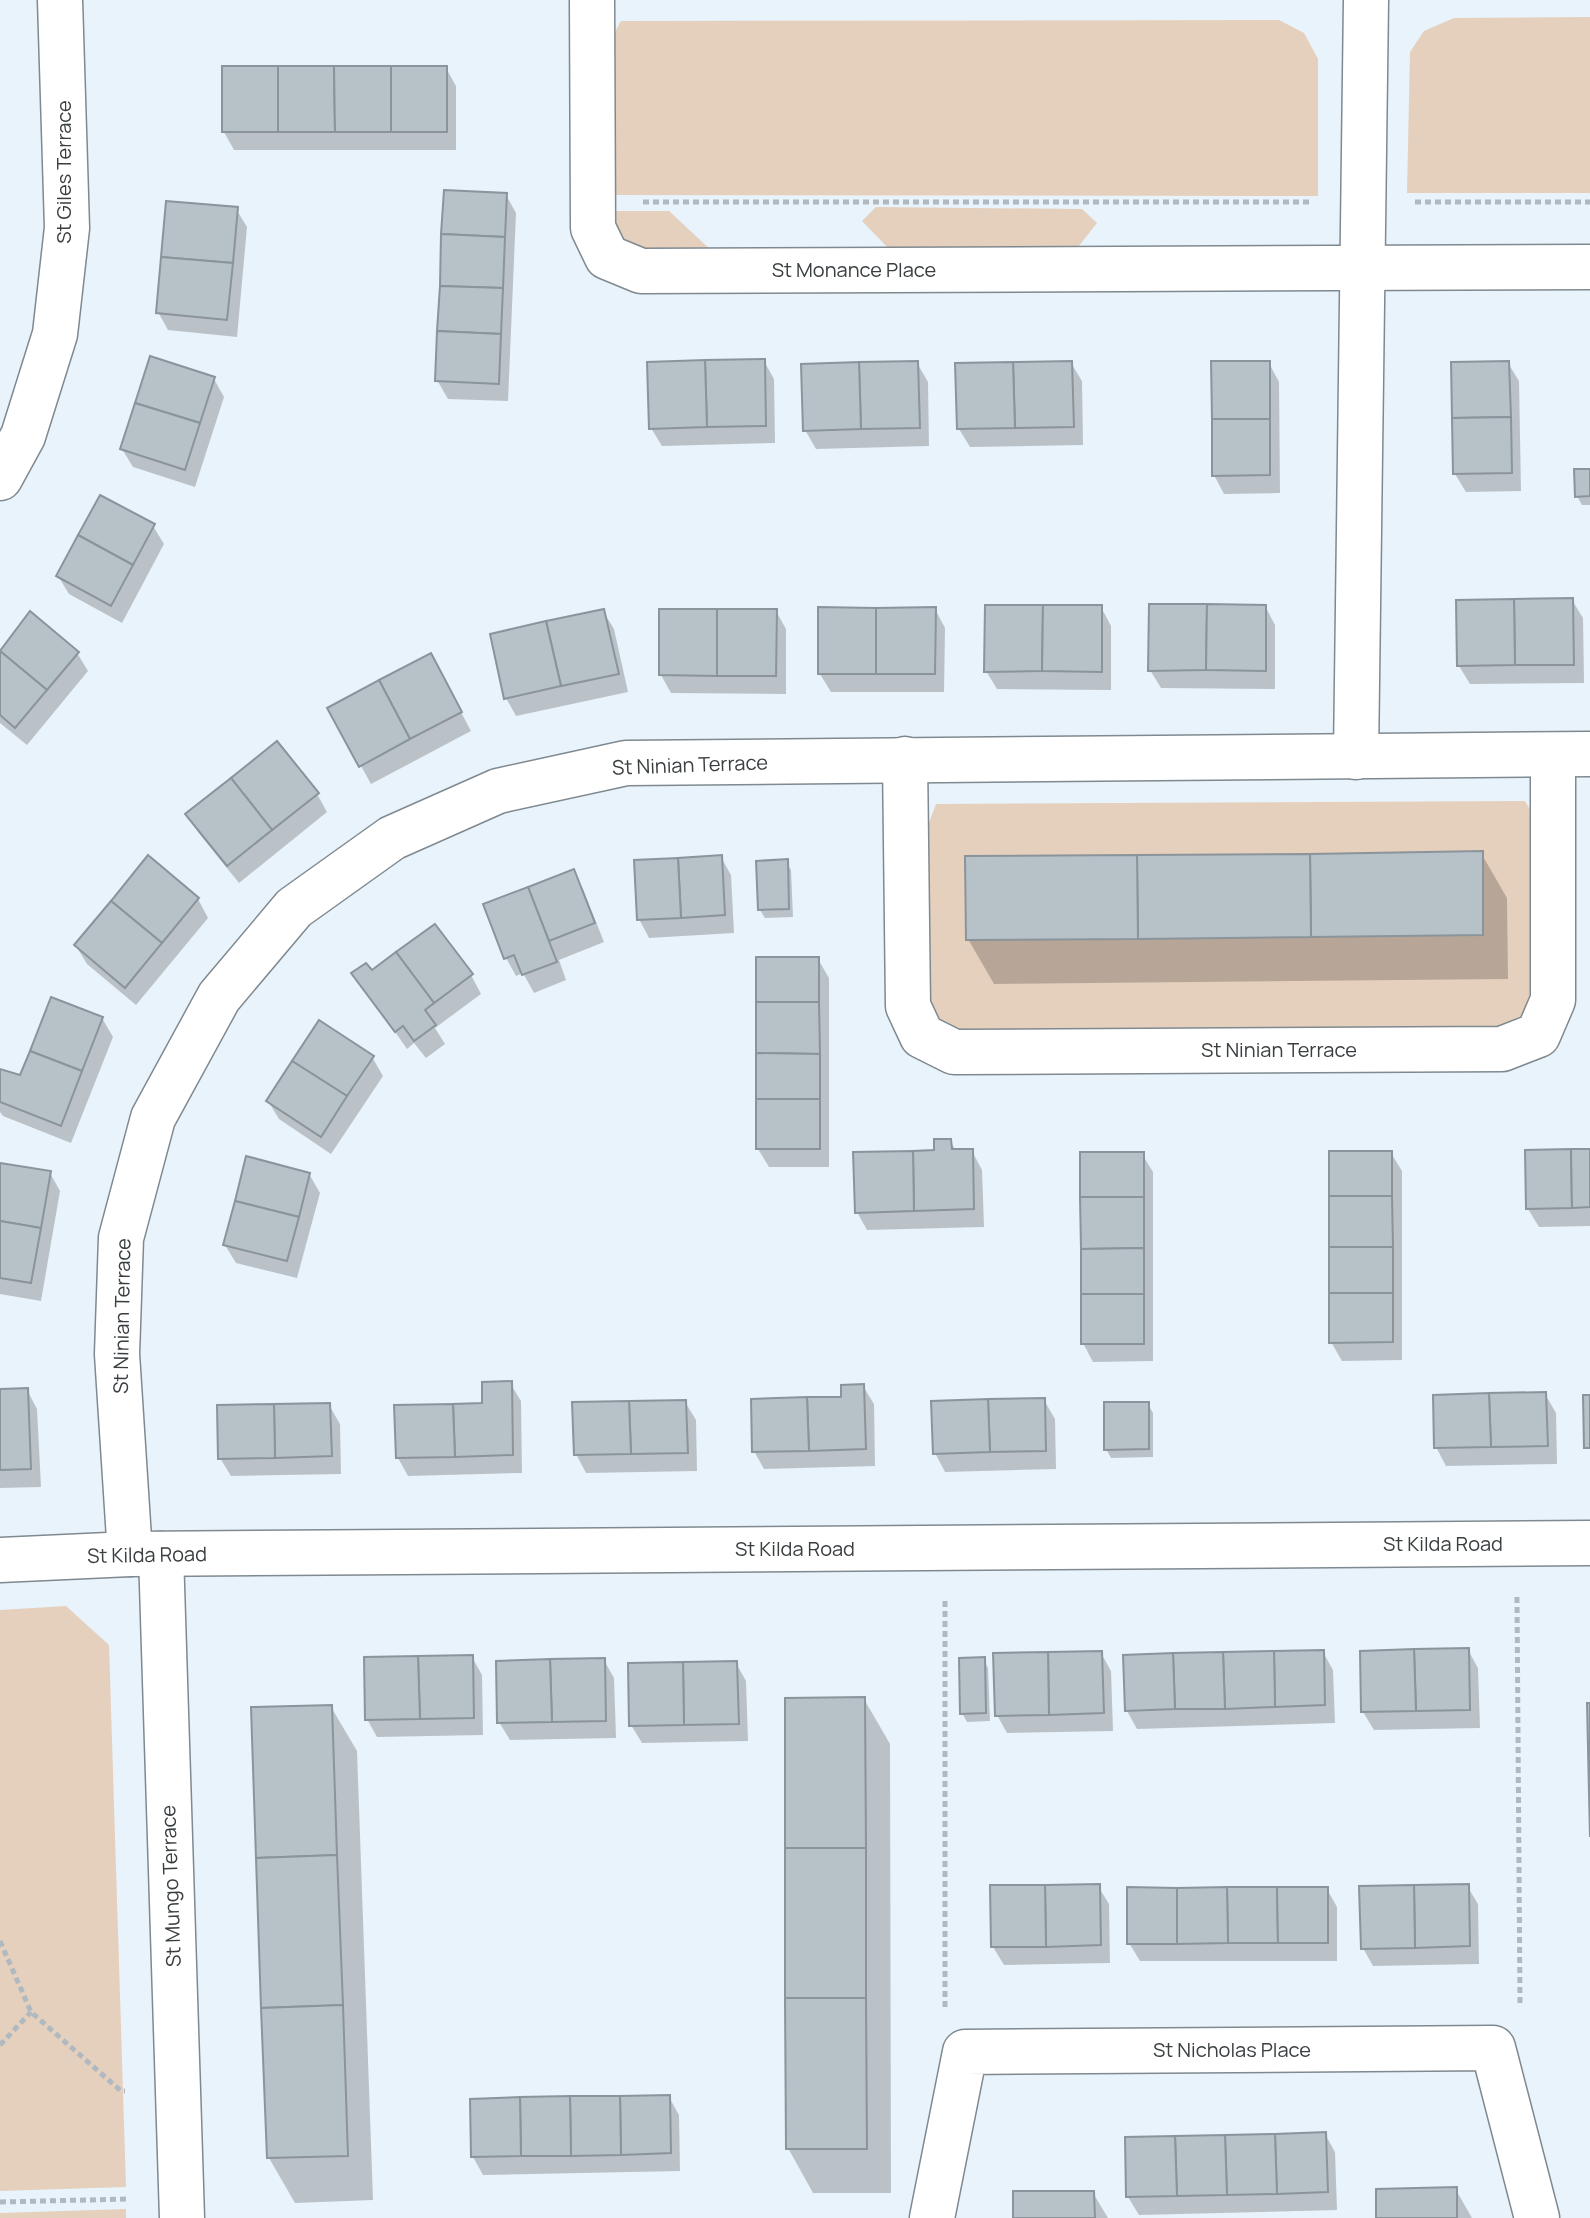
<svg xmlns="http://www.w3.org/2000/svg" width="1590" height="2218" viewBox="0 0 1590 2218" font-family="Manrope,sans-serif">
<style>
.green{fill:#e5d0bd}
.shadow{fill:#0003}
.building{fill:#b7c1c8;stroke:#8a949a;stroke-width:2}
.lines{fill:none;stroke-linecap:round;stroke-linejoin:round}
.street-casing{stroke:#7f898f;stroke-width:47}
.path{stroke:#b1b9c0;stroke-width:5;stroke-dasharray:6 4;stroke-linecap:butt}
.street{stroke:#fff;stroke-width:44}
.labels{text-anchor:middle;stroke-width:8;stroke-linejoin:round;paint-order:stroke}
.street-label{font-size:20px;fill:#393e40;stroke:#fff}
</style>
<rect width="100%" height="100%" fill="#e9f3fb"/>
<g class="green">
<polygon points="1590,17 1590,193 1407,193 1410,52 1424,31 1454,18"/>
<polygon points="1279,20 1304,33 1318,59 1318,196 611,195 611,39 621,21"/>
<polygon points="876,207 1082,209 1097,223 1075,251 892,252 862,221"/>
<polygon points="610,211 669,211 713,252 642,254 618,241"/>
<polygon points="1525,801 1535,818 1536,1002 1522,1022 1499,1030 954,1032 937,1022 928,1005 924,836 936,804"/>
<polygon points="66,1606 109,1645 126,2187 0,2191 0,1610"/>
<polygon points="126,2209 126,2218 0,2218 0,2213"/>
</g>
<g class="shadow">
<polygon points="446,68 456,86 456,150 234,150 224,132"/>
<polygon points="506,195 516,213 508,401 448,399 437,380"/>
<polygon points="236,209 247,227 237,337 168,330 158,312"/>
<polygon points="764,361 774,379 775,443 662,446 651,428"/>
<polygon points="917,363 928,382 929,446 816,449 805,430"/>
<polygon points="1071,363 1082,381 1083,445 970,447 959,429"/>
<polygon points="1269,363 1279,382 1280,493 1224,494 1214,475"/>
<polygon points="1508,363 1519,381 1521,491 1466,492 1455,474"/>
<polygon points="214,379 224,397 195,487 133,467 122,449"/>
<polygon points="1590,471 1590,505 1582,505 1577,496"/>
<polygon points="153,526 164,544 122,623 69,594 58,576"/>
<polygon points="1572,600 1583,618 1584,683 1470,684 1459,666"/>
<polygon points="1265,606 1275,625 1275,689 1161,688 1150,670"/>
<polygon points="1101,607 1111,626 1111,690 997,689 986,671"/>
<polygon points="935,609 945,628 944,692 831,692 820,674"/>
<polygon points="603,611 614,629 628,692 516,716 506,698"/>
<polygon points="776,611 786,629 786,694 671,693 661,675"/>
<polygon points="30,614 77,653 88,671 27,745 0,723 0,650"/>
<polygon points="440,673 471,731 371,784 361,766"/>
<polygon points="317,794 327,812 239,883 198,832 188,814"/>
<polygon points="1481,853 1507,898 1508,979 994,984 968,939"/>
<polygon points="721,857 731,875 734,933 649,938 639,919"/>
<polygon points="149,858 198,899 208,918 136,1005 87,964 76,946"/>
<polygon points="786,862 791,870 793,917 765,918 760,910"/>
<polygon points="573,871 583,889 604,942 559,960 566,980 534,993 523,973 516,976 506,958 485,906"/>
<polygon points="818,959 829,978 829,1167 769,1167 758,1149"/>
<polygon points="354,973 471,975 481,994 435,1028 445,1044 426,1058 414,1043 407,1049"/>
<polygon points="102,1018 113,1037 71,1143 3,1116 0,1112 0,1071 21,1078"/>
<polygon points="372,1057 383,1076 331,1154 279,1119 268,1101"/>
<polygon points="950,1141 956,1151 972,1151 982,1170 984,1227 867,1230 857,1212"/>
<polygon points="1590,1151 1590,1226 1539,1227 1528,1209"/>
<polygon points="1391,1153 1402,1171 1402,1360 1342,1361 1331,1342"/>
<polygon points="1142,1154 1153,1172 1153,1361 1093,1362 1083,1343"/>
<polygon points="0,1165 50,1173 60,1191 41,1301 0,1294"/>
<polygon points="309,1174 320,1193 297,1278 236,1263 225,1245"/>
<polygon points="510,1383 521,1401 522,1473 408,1476 398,1458 484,1405"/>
<polygon points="863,1386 874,1404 875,1466 764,1469 754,1451"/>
<polygon points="27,1390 37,1409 41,1487 0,1488 0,1414"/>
<polygon points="1545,1394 1556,1413 1557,1464 1446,1466 1436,1447"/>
<polygon points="1044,1400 1055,1419 1056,1469 945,1472 935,1453"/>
<polygon points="685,1402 696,1420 697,1471 586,1473 576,1454"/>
<polygon points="1148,1404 1153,1413 1153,1457 1111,1458 1106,1449"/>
<polygon points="329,1405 340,1424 341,1474 231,1476 220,1458"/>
<polygon points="1468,1650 1478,1668 1480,1728 1374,1730 1363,1712"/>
<polygon points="1323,1652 1333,1670 1335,1723 1137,1729 1127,1711"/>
<polygon points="1101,1653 1111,1671 1113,1731 1007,1733 997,1715"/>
<polygon points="472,1657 482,1675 483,1735 377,1737 367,1719"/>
<polygon points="983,1659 988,1668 990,1721 967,1722 962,1713"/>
<polygon points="604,1660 614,1678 616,1738 510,1740 499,1722"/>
<polygon points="736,1663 746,1681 748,1741 642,1743 631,1725"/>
<polygon points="864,1699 890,1744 891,2193 813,2193 788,2148"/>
<polygon points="331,1707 357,1751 373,2200 295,2203 269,2158"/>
<polygon points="1098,1886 1109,1904 1110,1963 1004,1965 993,1947"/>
<polygon points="1467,1886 1478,1904 1479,1964 1373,1966 1363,1948"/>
<polygon points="1327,1889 1337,1907 1337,1961 1140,1961 1129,1943"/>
<polygon points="669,2097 679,2115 680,2171 483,2175 473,2157"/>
<polygon points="1325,2134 1335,2152 1337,2210 1139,2215 1128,2197"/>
<polygon points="1456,2190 1472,2218 1378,2218"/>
<polygon points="1093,2193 1108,2218 1015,2218"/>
</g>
<g class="building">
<rect x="222" y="66" width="56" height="66"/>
<polygon points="278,66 334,66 335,132 278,132"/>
<polygon points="334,66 391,66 391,132 335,132"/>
<rect x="391" y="66" width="56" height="66"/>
<polygon points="444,190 507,193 505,237 441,234"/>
<polygon points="166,201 238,207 233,263 161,257"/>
<polygon points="441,234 505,237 503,288 440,286"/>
<polygon points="161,257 233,263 227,320 156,313"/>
<polygon points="440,286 503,288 501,334 437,331"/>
<polygon points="437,331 501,334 499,384 435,381"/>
<polygon points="150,356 215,377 200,423 135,403"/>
<polygon points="765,359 766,426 707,427 705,360"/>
<polygon points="705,360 707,427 649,429 647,362"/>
<polygon points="918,361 920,428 861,429 859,362"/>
<polygon points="1072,361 1074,427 1015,428 1013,362"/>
<polygon points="1211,361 1270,361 1270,419 1212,419"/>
<polygon points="1509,361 1511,417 1452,418 1451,362"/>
<polygon points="859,362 861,429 803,431 801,364"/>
<polygon points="1013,362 1015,428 957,429 955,363"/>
<polygon points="135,403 200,423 185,470 120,449"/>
<polygon points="1511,417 1512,473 1453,474 1452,418"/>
<polygon points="1212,419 1270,419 1270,475 1212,476"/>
<polygon points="1574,469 1590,469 1590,496 1575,497"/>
<polygon points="100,495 155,524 133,565 78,535"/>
<polygon points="78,535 133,565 111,606 56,576"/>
<polygon points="1573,598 1574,665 1515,665 1514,599"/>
<polygon points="1514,599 1515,665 1457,666 1456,600"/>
<polygon points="1149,604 1207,604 1206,670 1148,671"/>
<polygon points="1207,604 1266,605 1266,671 1206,670"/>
<polygon points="985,605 1043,605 1042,671 984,672"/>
<polygon points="1043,605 1102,605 1102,672 1042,671"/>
<polygon points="818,607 876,608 876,674 818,674"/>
<polygon points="936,607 935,674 876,674 876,608"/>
<polygon points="604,609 619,674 561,686 546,621"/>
<polygon points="659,609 717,609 717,676 659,675"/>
<polygon points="717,609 777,609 776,676 717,676"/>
<polygon points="30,611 79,652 47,690 0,651"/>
<polygon points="546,621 561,686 504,699 490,634"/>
<polygon points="0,651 47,690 15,728 0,715"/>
<polygon points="431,653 462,712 410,739 379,680"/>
<polygon points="379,680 410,739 359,767 327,708"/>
<polygon points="277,741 319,793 272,830 231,778"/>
<polygon points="231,778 272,830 227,866 185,814"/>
<polygon points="1483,851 1483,935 1311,937 1310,854"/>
<polygon points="1310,854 1311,937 1138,939 1137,855"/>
<polygon points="148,855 199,898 162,943 111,901"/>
<polygon points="722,855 725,915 681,918 678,858"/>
<polygon points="1137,855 1138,939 966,940 965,856"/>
<polygon points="678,858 681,918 637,920 634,860"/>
<polygon points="788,859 789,909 758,910 756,861"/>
<polygon points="574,869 595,923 549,941 528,887"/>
<polygon points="528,887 557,962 522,975 514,955 504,959 483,904"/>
<polygon points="111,901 162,943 125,988 74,945"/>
<polygon points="435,924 473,974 434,1003 396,952"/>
<polygon points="396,952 434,1003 425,1010 436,1025 414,1041 403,1026 395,1032 351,973 366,963 372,970"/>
<rect x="756" y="957" width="63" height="45"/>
<polygon points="51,997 103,1017 82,1071 30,1051"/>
<polygon points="756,1002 819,1002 820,1054 756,1053"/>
<polygon points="319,1020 374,1056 347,1096 292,1061"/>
<polygon points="30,1051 82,1071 61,1126 0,1102 0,1069 20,1075"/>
<polygon points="756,1053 820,1054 820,1099 756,1099"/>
<polygon points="292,1061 347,1096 321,1137 266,1101"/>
<rect x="756" y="1099" width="64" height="50"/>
<polygon points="934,1139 951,1139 952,1149 973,1149 974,1209 914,1211 913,1151 934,1150"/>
<polygon points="1571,1149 1572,1208 1526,1209 1525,1150"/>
<polygon points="1571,1149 1590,1149 1590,1207 1572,1208"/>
<polygon points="913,1151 914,1211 855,1213 853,1152"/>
<rect x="1329" y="1151" width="63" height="45"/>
<rect x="1080" y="1152" width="64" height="45"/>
<polygon points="246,1156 310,1173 299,1217 235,1201"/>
<polygon points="0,1163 51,1171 41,1228 0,1221"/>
<polygon points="1329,1196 1392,1196 1393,1247 1329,1247"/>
<polygon points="1080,1197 1144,1197 1144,1248 1081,1249"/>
<polygon points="235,1201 299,1217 287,1261 223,1245"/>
<polygon points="0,1221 41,1228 31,1283 0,1278"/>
<rect x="1329" y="1247" width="64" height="46"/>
<polygon points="1144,1248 1144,1294 1081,1294 1081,1249"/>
<polygon points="1329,1293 1393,1293 1393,1342 1329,1343"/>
<rect x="1081" y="1294" width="63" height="50"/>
<polygon points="512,1381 513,1455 455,1457 453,1404 482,1403 482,1382"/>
<polygon points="864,1384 866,1449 809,1451 807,1397 841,1397 841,1385"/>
<polygon points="28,1388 31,1469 0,1470 0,1389"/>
<polygon points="1546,1392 1548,1446 1491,1447 1489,1393"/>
<polygon points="1489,1393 1491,1447 1434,1448 1433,1395"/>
<polygon points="1583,1395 1590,1395 1590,1448 1584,1448"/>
<polygon points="807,1397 809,1451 752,1452 751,1399"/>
<polygon points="1045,1398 1046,1451 990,1452 988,1399"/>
<polygon points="988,1399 990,1452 933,1454 931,1401"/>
<polygon points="686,1400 688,1453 631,1454 629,1401"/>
<polygon points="629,1401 631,1454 574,1455 572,1402"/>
<polygon points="1104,1402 1149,1402 1149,1449 1104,1450"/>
<polygon points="330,1403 332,1456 275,1458 274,1404"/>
<polygon points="274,1404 275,1458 218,1459 217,1405"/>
<polygon points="453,1404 455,1457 396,1458 394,1405"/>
<polygon points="1469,1648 1470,1710 1416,1711 1414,1649"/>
<polygon points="1414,1649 1416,1711 1361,1712 1360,1651"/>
<polygon points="1324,1650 1325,1705 1275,1707 1274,1651"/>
<polygon points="1102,1651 1104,1713 1049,1715 1048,1652"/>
<polygon points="1274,1651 1275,1707 1225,1709 1223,1652"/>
<polygon points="1048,1652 1049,1715 995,1716 993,1653"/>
<polygon points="1223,1652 1225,1709 1175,1709 1173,1653"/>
<polygon points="1173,1653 1175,1709 1125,1711 1123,1655"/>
<polygon points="473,1655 474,1718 420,1719 418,1656"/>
<polygon points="418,1656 420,1719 365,1720 364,1657"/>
<polygon points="985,1657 986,1713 960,1714 959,1658"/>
<polygon points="605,1658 606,1721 552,1722 550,1659"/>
<polygon points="550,1659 552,1722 497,1723 496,1661"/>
<polygon points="737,1661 739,1724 684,1725 683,1662"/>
<polygon points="683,1662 684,1725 629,1726 628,1663"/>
<polygon points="865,1697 866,1848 785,1848 785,1698"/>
<polygon points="1587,1703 1590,1703 1590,1837"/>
<polygon points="332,1705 337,1855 256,1858 251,1707"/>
<rect x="785" y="1848" width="81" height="150"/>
<polygon points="337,1855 343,2005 261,2008 256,1858"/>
<polygon points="1100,1884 1101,1945 1046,1947 1045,1885"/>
<polygon points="1469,1884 1470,1946 1415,1948 1414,1885"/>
<polygon points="990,1885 1045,1885 1046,1947 991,1947"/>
<polygon points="1414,1885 1415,1948 1361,1949 1359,1886"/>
<polygon points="1127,1887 1177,1888 1177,1944 1127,1944"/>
<polygon points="1227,1887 1277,1887 1278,1943 1228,1943"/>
<polygon points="1227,1887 1228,1943 1177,1944 1177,1888"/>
<polygon points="1277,1887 1328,1887 1328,1943 1278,1943"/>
<polygon points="785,1998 866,1998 867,2149 786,2149"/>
<polygon points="343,2005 348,2156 267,2158 261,2008"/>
<polygon points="670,2095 671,2153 621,2155 620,2096"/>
<polygon points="570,2096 620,2096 621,2155 571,2156"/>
<polygon points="570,2096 571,2156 521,2156 520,2097"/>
<polygon points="520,2097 521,2156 471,2157 470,2099"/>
<polygon points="1326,2132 1328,2192 1277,2194 1275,2134"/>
<polygon points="1275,2134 1277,2194 1227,2195 1225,2135"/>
<polygon points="1225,2135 1227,2195 1177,2196 1175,2136"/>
<polygon points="1175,2136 1177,2196 1126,2197 1125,2137"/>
<polygon points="1457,2187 1457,2218 1376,2218 1376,2189"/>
<polygon points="1013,2191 1094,2191 1095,2218 1013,2218"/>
</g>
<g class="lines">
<g class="street-casing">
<g id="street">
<polyline points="592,0 593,228 607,257 641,271 1590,267"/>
<polyline points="0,478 23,436 55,334 67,228 60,0"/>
<polyline points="1356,757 1366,0"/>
<polyline points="905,759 908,1006 922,1036 954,1052 1502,1049 1538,1035 1553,1000 1553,755"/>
<polyline points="130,1554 117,1354 121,1238 153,1118 219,997 294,908 392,838 498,791 626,763 1590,754"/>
<polyline points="161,1554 182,2218"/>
<polyline points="0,1560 130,1554 1590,1543"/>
<polyline points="932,2218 965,2052 1493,2048 1537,2218"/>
</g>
</g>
<g class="path">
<polyline points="643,202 1313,202"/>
<polyline points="1415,202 1590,202"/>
<polyline points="1517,1597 1520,2003"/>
<polyline points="0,1941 31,2012 121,2091 125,2091"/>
<polyline points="945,2007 945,1601"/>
<polyline points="0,2045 31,2012"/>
<polyline points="0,2202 129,2199"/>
</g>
<use href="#street" class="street"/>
</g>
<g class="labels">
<g class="street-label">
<text transform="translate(64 172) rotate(-90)" y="7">St Giles Terrace</text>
<text x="854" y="277">St Monance Place</text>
<text transform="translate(690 765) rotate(-2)" y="7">St Ninian Terrace</text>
<text x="1279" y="1057">St Ninian Terrace</text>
<text transform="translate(122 1316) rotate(-89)" y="7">St Ninian Terrace</text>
<text x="1443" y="1551">St Kilda Road</text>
<text x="795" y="1556">St Kilda Road</text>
<text transform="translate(147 1555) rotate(-1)" y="7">St Kilda Road</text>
<text transform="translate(171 1886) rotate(-92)" y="7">St Mungo Terrace</text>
<text x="1232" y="2057">St Nicholas Place</text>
</g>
</g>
</svg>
